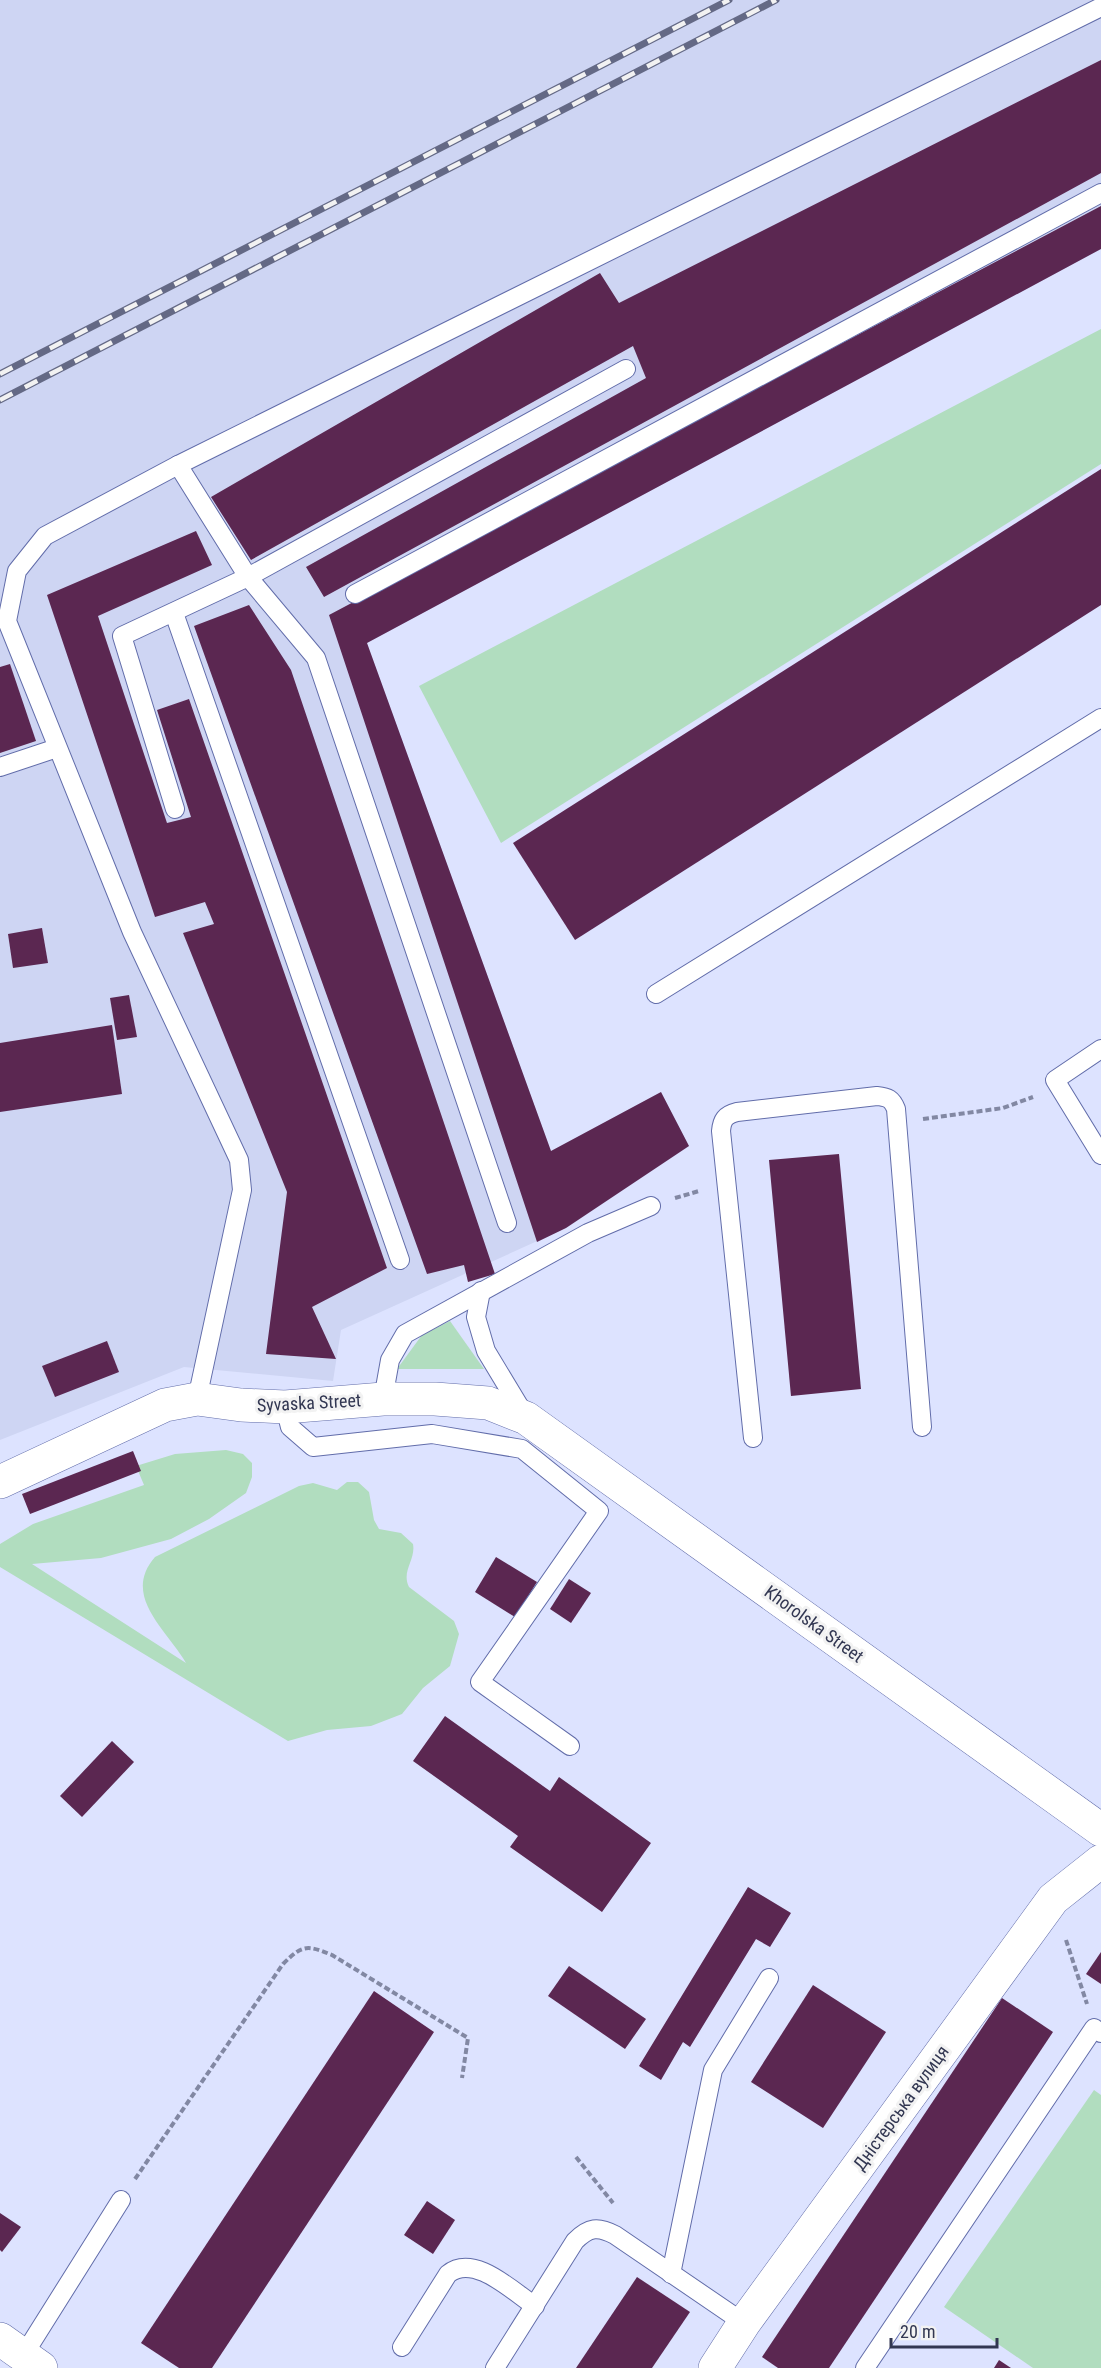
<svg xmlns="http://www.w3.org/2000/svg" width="1101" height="2368" viewBox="0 0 1101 2368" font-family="'Roboto Condensed',sans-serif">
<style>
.built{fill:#ced5f3}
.green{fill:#b1ddbf}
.building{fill:#5b2751}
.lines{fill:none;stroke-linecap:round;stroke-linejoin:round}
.lane-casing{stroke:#626daa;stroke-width:20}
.street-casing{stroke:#626daa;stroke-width:34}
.path{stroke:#8288a3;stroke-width:4;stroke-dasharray:6 3;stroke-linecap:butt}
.lane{stroke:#fff;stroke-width:18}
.street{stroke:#fff;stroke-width:33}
.rail-casing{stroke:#646985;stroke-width:7}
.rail{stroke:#f2f2f2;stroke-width:4.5;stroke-dasharray:14;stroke-linecap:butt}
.labels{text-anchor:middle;stroke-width:6;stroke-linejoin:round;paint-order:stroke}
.street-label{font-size:18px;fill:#323752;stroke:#f2f2f2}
</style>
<rect width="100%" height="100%" fill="#dde3ff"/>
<polygon class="built" points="0,0 1101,0 1101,249 367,643 551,1151 661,1092 689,1146 566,1228 341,1330 333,1381 184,1367 0,1440"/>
<g class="green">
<polygon points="1101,329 1101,464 501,843 419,686"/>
<polygon points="450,1321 484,1369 397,1369 422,1335"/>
<path d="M226,1450L243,1454L252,1463V1477L246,1493L209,1519L171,1539L101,1558L32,1564L186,1663C167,1630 121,1596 155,1557L299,1486L313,1483L337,1490L347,1482H358L369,1492L374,1520L379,1529L401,1533L413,1544C416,1560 401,1571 409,1587L454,1621L459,1634L450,1666L423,1688L402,1714L371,1726L327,1730L288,1741L0,1567V1544L33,1524L144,1485L136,1466L175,1454Z"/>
<polygon points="1094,2090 1101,2095 1101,2368 1033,2368 944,2307"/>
</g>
<g class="building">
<polygon points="1101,60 1101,173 324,597 306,567 646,378 633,346 251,560 211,497 600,273 619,303"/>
<polygon points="1101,206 1101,249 367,643 551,1151 661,1092 689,1146 566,1228 537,1242 329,615"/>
<polygon points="1101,469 1101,605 575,940 513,843"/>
<polygon points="196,531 212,565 98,616 167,823 191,817 157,710 189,699 387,1268 312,1307 336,1359 266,1354 287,1192 183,933 214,924 205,902 155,917 47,595"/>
<polygon points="249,605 291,670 495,1274 468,1282 464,1265 427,1274 194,626"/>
<polygon points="10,664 36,741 0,753 0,667"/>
<polygon points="42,928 48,963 13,968 8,934"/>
<polygon points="129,995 137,1037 117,1040 110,998"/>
<polygon points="112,1025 122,1094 0,1112 0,1043"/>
<polygon points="839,1154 861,1389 791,1396 769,1160"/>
<polygon points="107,1341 119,1372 55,1397 42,1366"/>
<polygon points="133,1451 141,1471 30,1514 22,1494"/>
<polygon points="496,1557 537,1582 515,1617 475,1592"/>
<polygon points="569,1579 591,1593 571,1623 550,1609"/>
<polygon points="445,1716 550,1791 559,1777 651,1843 602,1912 510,1847 518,1836 413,1761"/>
<polygon points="112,1741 134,1762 82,1817 60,1796"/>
<polygon points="748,1887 791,1913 770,1947 756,1939 690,2047 683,2042 661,2080 639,2066"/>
<polygon points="1101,1952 1101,1984 1086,1974"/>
<polygon points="569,1966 646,2019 625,2049 548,1996"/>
<polygon points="813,1985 886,2032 823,2128 751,2082"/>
<polygon points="374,1991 434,2032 212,2368 179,2368 141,2343"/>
<polygon points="1002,1998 1053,2032 829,2368 778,2368 762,2357"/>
<polygon points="427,2201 455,2220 433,2254 404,2235"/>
<polygon points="0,2213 21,2227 2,2252 0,2250"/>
<polygon points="637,2277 690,2312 652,2368 576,2368"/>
<polygon points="999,2360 1011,2368 994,2368"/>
</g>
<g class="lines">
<g class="lane-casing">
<g id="lane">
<polyline points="178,465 248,577 626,369"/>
<polyline points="355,594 1101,193"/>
<polyline points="174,613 400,1260"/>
<polyline points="0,767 57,748"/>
<polyline points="175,809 122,636 248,577 316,658 507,1223"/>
<polyline points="656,994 1101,718"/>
<polyline points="1101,1049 1055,1080 1101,1155"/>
<polyline points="481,1291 476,1317 486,1351 524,1414"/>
<polyline points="197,1399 242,1190 239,1160 132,932 7,621 17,571 45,536 178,465 1101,7"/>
<polyline points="383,1399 390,1360 405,1334 588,1233 651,1206"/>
<polyline points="285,1407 290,1427 313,1447 432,1434 522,1449 599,1511 480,1682 570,1746"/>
<path d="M753,1438L721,1131C722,1120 725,1115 737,1112L877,1096C888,1097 892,1099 896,1109L922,1427"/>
<polyline points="671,2274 713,2070 769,1978"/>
<path d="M402,2347L448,2274C474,2253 512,2291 535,2306"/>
<polyline points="23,2356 121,2200"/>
<path d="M495,2368L575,2241C589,2227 598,2226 615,2235L744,2323"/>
<polyline points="865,2368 1094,2028 1101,2033"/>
</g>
</g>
<g class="street-casing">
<g id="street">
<polyline points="0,1482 165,1405 197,1399 241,1405 285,1407 383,1399 435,1399 488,1403 526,1418 1101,1830"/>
<polyline points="0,2339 41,2368"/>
<polyline points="715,2368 744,2323 1053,1899 1101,1861"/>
</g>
</g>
<g class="path">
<polyline points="923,1119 1003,1108 1033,1097"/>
<polyline points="675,1198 699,1191"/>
<polyline points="1066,1940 1087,2004"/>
<polyline points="576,2157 613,2203"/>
<path d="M135,2179L283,1964C303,1944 307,1945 332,1955L468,2038L462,2078"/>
</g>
<use href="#lane" class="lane"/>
<use href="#street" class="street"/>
<g class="rail-casing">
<g id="rail">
<polyline points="0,374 729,0"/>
<polyline points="0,400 776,0"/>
</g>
</g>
<use href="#rail" class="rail"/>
</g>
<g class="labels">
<g class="street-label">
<text transform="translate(309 1403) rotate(-3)" y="6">Syvaska Street</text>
<text transform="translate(814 1624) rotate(36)" y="6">Khorolska Street</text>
<text transform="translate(901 2108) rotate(-54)" y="6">Дністерська вулиця</text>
</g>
</g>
<path d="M891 2338v9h106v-9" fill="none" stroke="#323752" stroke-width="3"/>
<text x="900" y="2338" font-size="18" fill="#323752" stroke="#f2f2f2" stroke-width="4.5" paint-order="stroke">20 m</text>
</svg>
